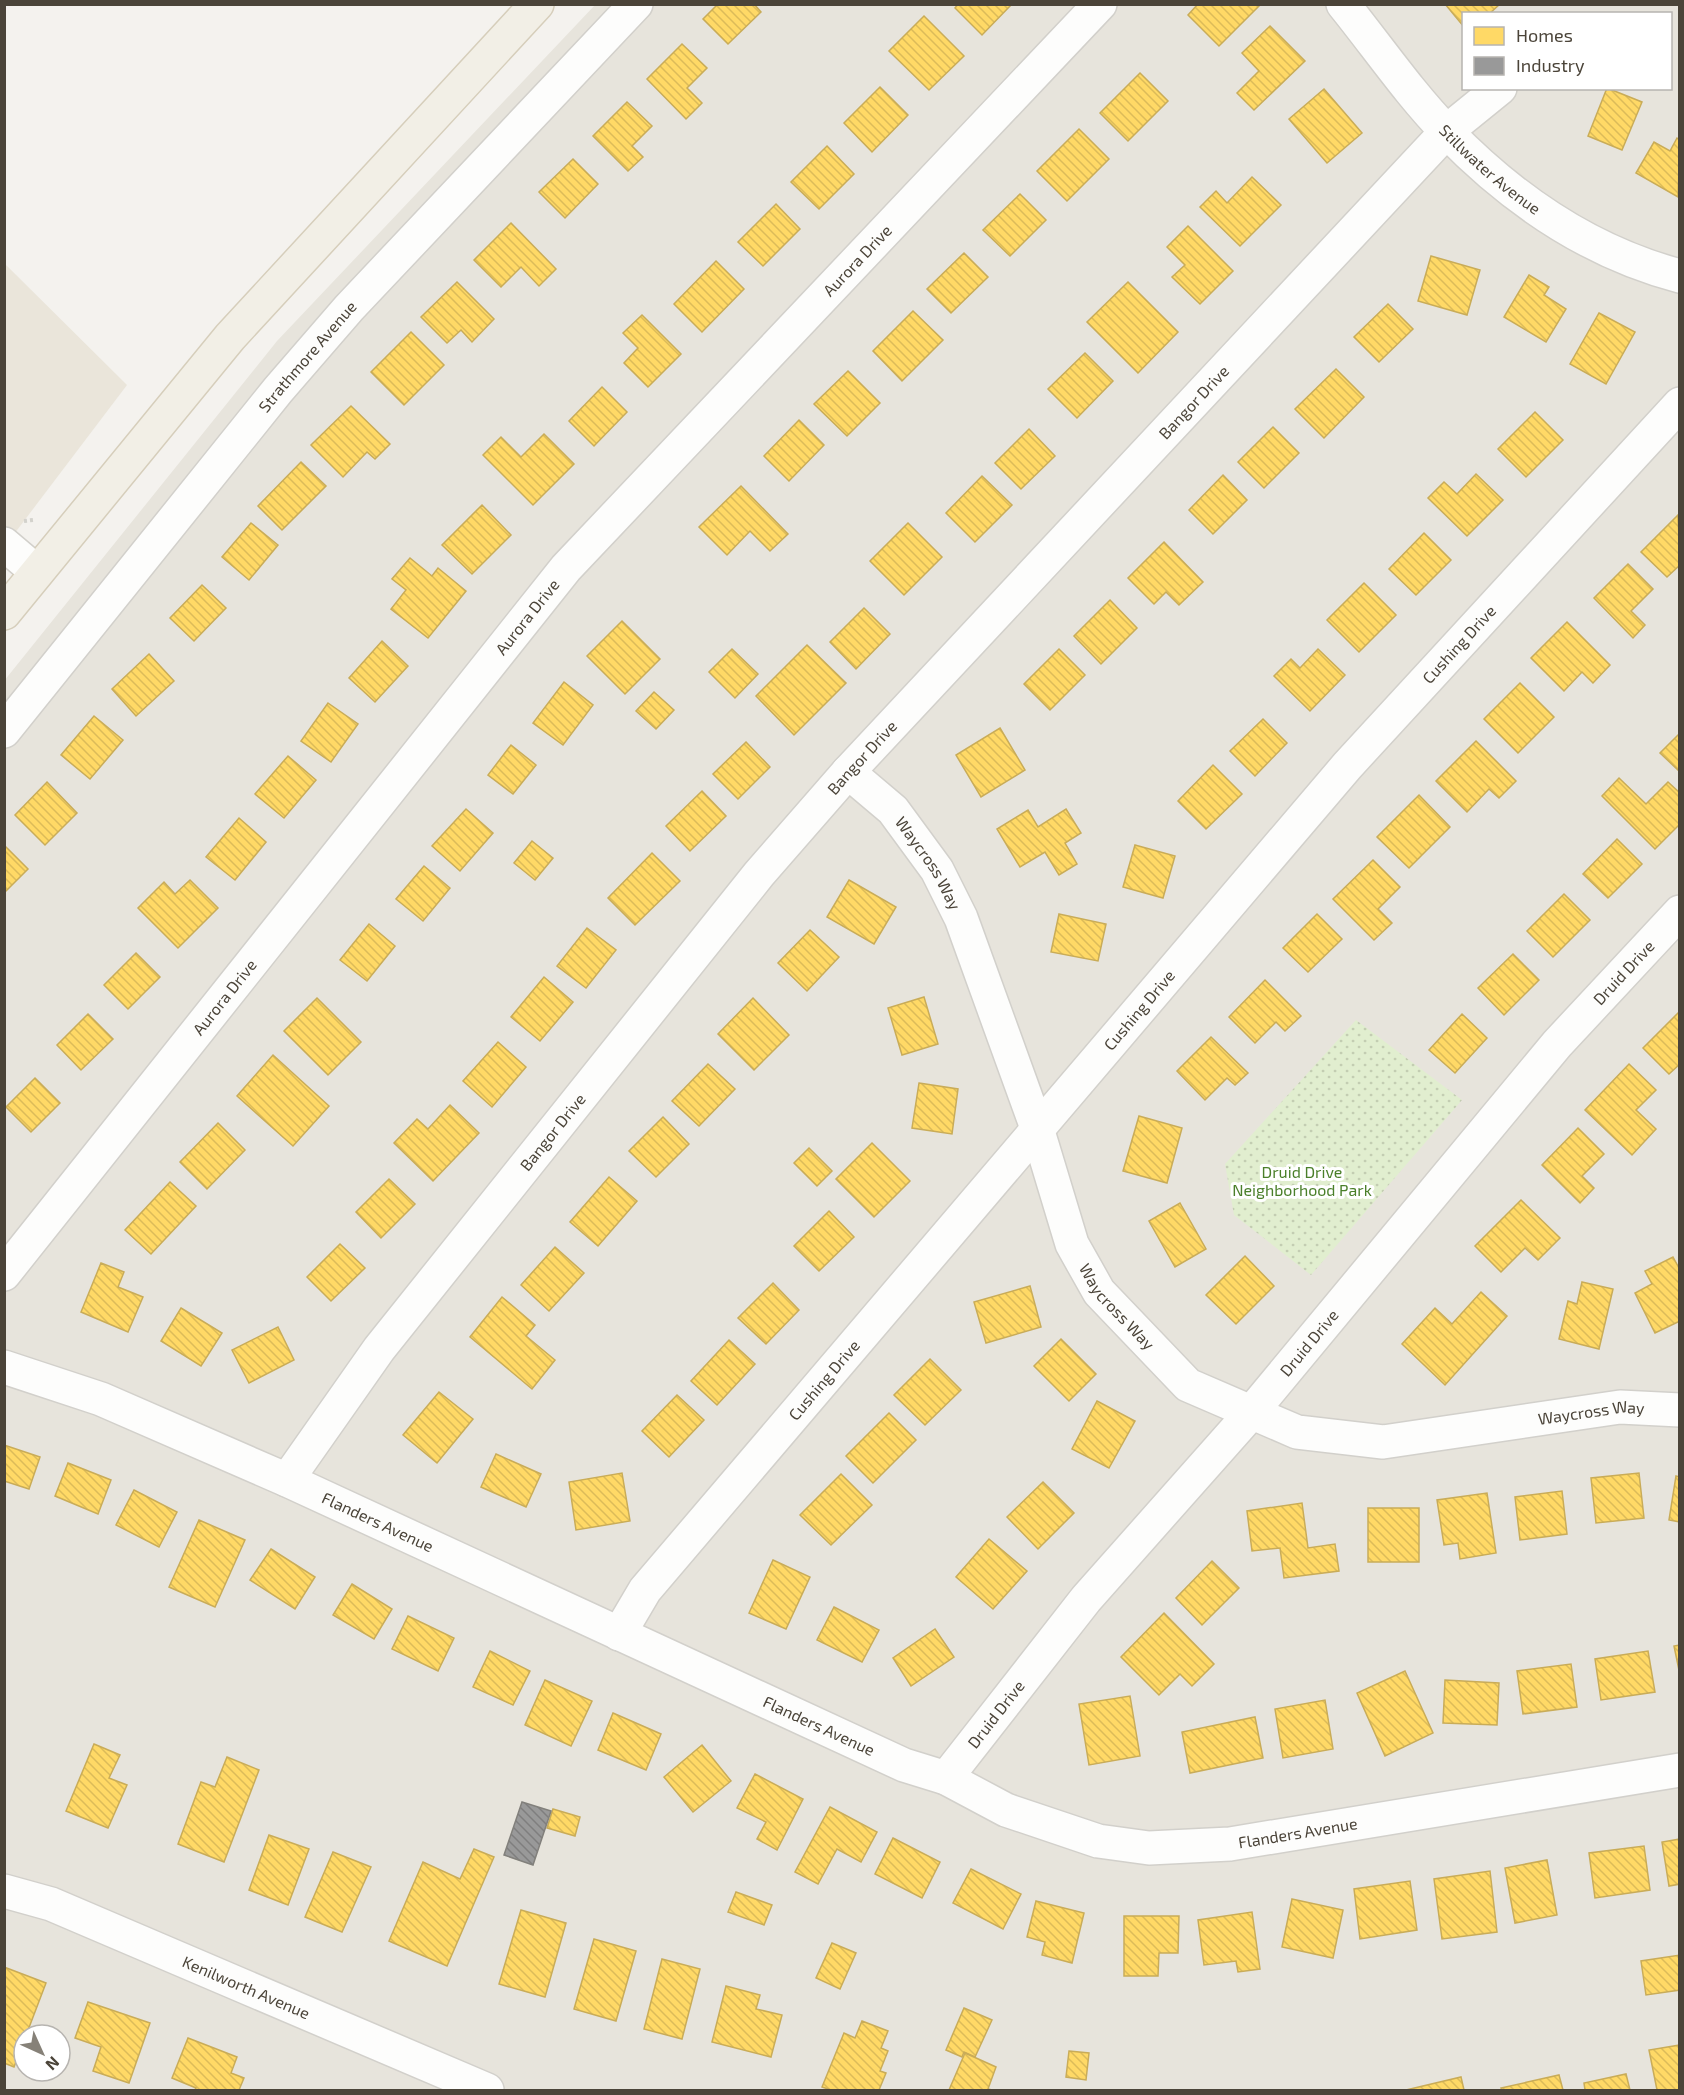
<svg xmlns="http://www.w3.org/2000/svg" width="1684" height="2095" viewBox="0 0 1684 2095" font-family="'Exo 2',sans-serif">
<style>
.residential{fill:#e7e4dc;fill-rule:evenodd}
.education{fill:#eae5da}
.park{fill:url(#park-dots)}
.homes{fill:url(#homes-back-hatch);stroke:#c9ac58;stroke-width:1.5}
.industry{fill:url(#industry-back-hatch);stroke:#82807c;stroke-width:1.5}
.lines{fill:none;stroke-linecap:round;stroke-linejoin:round}
.minor-casing{stroke:#d2d0cb;stroke-width:36}
.major-casing{stroke:#d6cebb;stroke-width:36}
.path{stroke:#d3d2cc;stroke-width:4;stroke-dasharray:3 3;stroke-linecap:butt}
.minor{stroke:#fdfdfc;stroke-width:33}
.major{stroke:#f2efe6;stroke-width:33}
.labels{text-anchor:middle;stroke-width:6;stroke-linejoin:round;paint-order:stroke}
.street-label{font-size:16px;fill:#4b4439;stroke:#fff}
.park-label{font-size:16px;fill:#4a7f2a;stroke:#fff}
</style>
<defs>
<pattern id="park-dots" width="8" height="8" patternUnits="userSpaceOnUse" patternTransform="scale(1.5)"><rect width="8" height="8" fill="#e1eecf"/><path d="M2 2h.1M6 6h.1" fill="none" stroke="#c3cdb2" stroke-width="1.8" stroke-linecap="round"/></pattern>
<pattern id="homes-back-hatch" width="6" height="6" patternUnits="userSpaceOnUse" patternTransform="scale(1.5)"><rect width="6" height="6" fill="#ffd966"/><path d="M-1 5l2 2M0 0l6 6M5-1l2 2" fill="none" stroke="#dcbb59"/></pattern>
<pattern id="industry-back-hatch" width="6" height="6" patternUnits="userSpaceOnUse" patternTransform="scale(1.5)"><rect width="6" height="6" fill="#999"/><path d="M-1 5l2 2M0 0l6 6M5-1l2 2" fill="none" stroke="#7f7e7e"/></pattern>
</defs>
<rect width="100%" height="100%" fill="#f4f2ee"/>
<path class="residential" d="M595,5H1679V2090H5L4,681L277,341ZM1464,14H1670V88H1464ZM24,2035H60V2071H24Z"/>
<polygon class="education" points="4,263 127,385 5,546 4,546"/>
<polygon class="park" points="1356,1020 1462,1100 1311,1275 1234,1215 1225,1164"/>
<g class="homes">
<polygon points="718,4 754,4 761,12 728,44 703,19"/>
<polygon points="958,4 1012,4 982,35 955,8"/>
<polygon points="1198,4 1259,4 1260,5 1219,46 1188,15"/>
<polygon points="1445,4 1500,4 1489,14 1464,14 1464,27"/>
<polygon points="924,16 964,56 929,90 889,51"/>
<polygon points="1270,26 1305,61 1254,110 1237,93 1259,71 1242,53"/>
<polygon points="682,44 707,68 687,88 702,103 686,119 647,79"/>
<polygon points="1140,73 1168,101 1128,141 1100,113"/>
<polygon points="880,87 908,115 872,152 844,123"/>
<polygon points="1607,88 1642,102 1622,150 1588,136"/>
<polygon points="1324,89 1362,133 1327,163 1289,119"/>
<polygon points="627,102 652,126 632,146 643,157 628,171 593,136"/>
<polygon points="1079,129 1109,159 1067,201 1037,171"/>
<polygon points="1677,138 1680,140 1678,197 1636,173 1654,142 1670,151"/>
<polygon points="827,146 854,174 819,209 791,182"/>
<polygon points="573,159 598,184 565,218 539,192"/>
<polygon points="1252,177 1281,205 1240,246 1200,207 1216,191 1227,203"/>
<polygon points="1020,194 1046,220 1010,256 983,230"/>
<polygon points="776,204 800,229 763,266 738,242"/>
<polygon points="511,223 556,269 539,286 521,267 501,287 474,260"/>
<polygon points="1188,226 1233,271 1200,304 1172,277 1185,265 1167,247"/>
<polygon points="964,253 988,277 951,313 927,289"/>
<polygon points="1431,256 1480,270 1467,315 1418,301"/>
<polygon points="716,261 744,289 702,332 674,304"/>
<polygon points="1529,275 1549,287 1544,295 1566,309 1546,342 1504,317"/>
<polygon points="457,282 494,319 472,342 461,330 447,343 421,317"/>
<polygon points="1128,282 1178,332 1138,373 1087,322"/>
<polygon points="1388,304 1413,329 1379,362 1354,337"/>
<polygon points="913,311 943,340 902,381 873,351"/>
<polygon points="1599,313 1635,332 1606,384 1570,364"/>
<polygon points="642,315 681,354 648,387 624,363 638,348 623,333"/>
<polygon points="411,332 444,365 404,405 371,372"/>
<polygon points="1085,353 1113,381 1077,418 1048,389"/>
<polygon points="1336,369 1364,397 1324,438 1295,409"/>
<polygon points="848,371 880,403 847,436 814,404"/>
<polygon points="602,387 627,412 594,446 569,421"/>
<polygon points="351,406 390,444 375,459 367,452 343,477 311,445"/>
<polygon points="1535,412 1563,440 1526,477 1498,449"/>
<polygon points="799,420 824,445 789,481 764,456"/>
<polygon points="1273,427 1299,453 1264,488 1238,462"/>
<polygon points="1029,429 1055,456 1021,489 995,463"/>
<polygon points="544,434 574,464 533,505 483,455 501,437 521,457"/>
<polygon points="301,462 326,486 282,530 258,506"/>
<polygon points="1476,474 1503,500 1467,536 1428,498 1444,482 1457,494"/>
<polygon points="1223,475 1247,500 1213,534 1189,510"/>
<polygon points="982,476 1012,505 975,542 946,513"/>
<polygon points="741,486 788,534 770,551 750,531 727,555 699,527"/>
<polygon points="482,505 511,535 472,574 442,545"/>
<polygon points="1678,515 1680,565 1667,577 1641,552"/>
<polygon points="251,523 278,545 249,580 222,557"/>
<polygon points="908,523 942,557 904,595 870,561"/>
<polygon points="1424,533 1451,560 1416,595 1389,569"/>
<polygon points="1164,542 1203,582 1179,605 1166,592 1154,604 1128,578"/>
<polygon points="410,558 432,576 438,568 466,591 428,638 391,609 406,590 392,579"/>
<polygon points="1628,564 1653,589 1631,611 1645,625 1633,638 1594,598"/>
<polygon points="1364,583 1396,615 1359,652 1327,620"/>
<polygon points="202,585 226,608 194,641 170,618"/>
<polygon points="1110,600 1137,628 1101,664 1074,636"/>
<polygon points="864,608 890,634 856,669 830,642"/>
<polygon points="622,621 660,659 625,694 587,656"/>
<polygon points="1567,622 1610,665 1593,683 1582,672 1564,691 1531,658"/>
<polygon points="382,641 408,666 375,702 349,678"/>
<polygon points="807,645 846,683 794,735 756,696"/>
<polygon points="732,649 758,674 735,698 709,672"/>
<polygon points="1059,649 1085,675 1050,710 1024,684"/>
<polygon points="1318,649 1345,675 1310,711 1274,676 1291,659 1300,668"/>
<polygon points="149,654 174,681 136,716 112,689"/>
<polygon points="564,682 593,705 563,745 533,723"/>
<polygon points="1520,683 1554,717 1518,753 1484,719"/>
<polygon points="654,692 674,710 656,729 636,711"/>
<polygon points="328,703 358,724 331,762 301,741"/>
<polygon points="94,716 123,740 90,779 61,755"/>
<polygon points="1263,719 1287,743 1255,776 1230,751"/>
<polygon points="1000,728 1025,770 981,797 956,755"/>
<polygon points="1680,733 1680,769 1678,770 1660,753"/>
<polygon points="1476,741 1516,781 1499,798 1489,789 1467,812 1436,781"/>
<polygon points="746,742 770,767 738,799 713,774"/>
<polygon points="511,745 536,765 513,794 488,775"/>
<polygon points="288,756 316,780 284,818 255,794"/>
<polygon points="1213,765 1242,794 1206,829 1178,801"/>
<polygon points="1619,778 1646,804 1668,782 1680,793 1680,824 1655,849 1602,796"/>
<polygon points="47,782 77,813 45,845 15,815"/>
<polygon points="702,791 726,816 690,851 666,826"/>
<polygon points="1419,795 1450,827 1409,868 1377,837"/>
<polygon points="466,809 493,833 460,871 432,846"/>
<polygon points="1066,809 1081,833 1065,843 1077,864 1059,875 1045,852 1020,867 997,829 1028,810 1038,827"/>
<polygon points="239,818 266,842 235,880 206,857"/>
<polygon points="1617,839 1642,864 1608,898 1583,874"/>
<polygon points="532,841 553,858 535,880 514,863"/>
<polygon points="4,845 28,869 4,893"/>
<polygon points="1135,845 1175,856 1163,898 1123,887"/>
<polygon points="652,853 680,881 635,925 608,898"/>
<polygon points="1373,860 1400,887 1378,909 1392,923 1374,940 1333,899"/>
<polygon points="424,866 450,888 423,921 396,899"/>
<polygon points="190,880 218,908 178,948 138,908 164,882 175,894"/>
<polygon points="849,880 896,907 874,944 827,917"/>
<polygon points="1564,894 1590,920 1553,957 1527,931"/>
<polygon points="1059,914 1106,924 1098,961 1051,952"/>
<polygon points="1317,914 1342,939 1308,972 1283,948"/>
<polygon points="369,924 395,946 367,981 340,960"/>
<polygon points="587,928 616,950 586,988 557,966"/>
<polygon points="810,930 839,957 807,991 778,963"/>
<polygon points="136,953 160,977 128,1009 104,985"/>
<polygon points="1513,954 1539,980 1504,1015 1478,988"/>
<polygon points="544,977 573,1002 540,1041 511,1017"/>
<polygon points="1265,980 1301,1016 1285,1031 1276,1022 1255,1043 1229,1017"/>
<polygon points="924,997 938,1044 902,1055 888,1008"/>
<polygon points="317,998 361,1042 328,1075 284,1031"/>
<polygon points="753,998 789,1035 754,1070 718,1034"/>
<polygon points="1680,1011 1680,1064 1669,1074 1643,1048"/>
<polygon points="88,1014 113,1039 81,1070 57,1045"/>
<polygon points="1462,1014 1487,1038 1455,1073 1429,1050"/>
<polygon points="1211,1037 1248,1073 1235,1085 1227,1078 1205,1100 1177,1071"/>
<polygon points="498,1042 526,1067 492,1107 463,1081"/>
<polygon points="273,1055 329,1106 293,1146 237,1096"/>
<polygon points="708,1064 735,1089 699,1126 672,1101"/>
<polygon points="1629,1064 1656,1090 1636,1110 1656,1129 1632,1155 1585,1110"/>
<polygon points="35,1078 60,1103 31,1132 6,1107"/>
<polygon points="919,1083 958,1089 952,1134 912,1128"/>
<polygon points="450,1105 479,1133 433,1181 394,1143 417,1119 428,1129"/>
<polygon points="1139,1116 1182,1128 1167,1183 1123,1171"/>
<polygon points="663,1117 689,1144 656,1177 629,1151"/>
<polygon points="218,1123 245,1150 207,1189 180,1162"/>
<polygon points="1578,1128 1604,1154 1582,1176 1594,1188 1580,1203 1542,1165"/>
<polygon points="872,1143 910,1181 874,1217 836,1179"/>
<polygon points="809,1148 832,1171 817,1186 794,1163"/>
<polygon points="609,1177 637,1201 598,1246 570,1222"/>
<polygon points="389,1179 415,1204 381,1238 356,1212"/>
<polygon points="170,1182 196,1206 151,1254 125,1230"/>
<polygon points="1521,1200 1560,1238 1538,1260 1525,1248 1501,1272 1475,1246"/>
<polygon points="1180,1203 1206,1249 1175,1267 1149,1221"/>
<polygon points="829,1211 854,1237 819,1271 794,1246"/>
<polygon points="340,1244 365,1268 331,1301 307,1277"/>
<polygon points="555,1247 584,1273 549,1311 521,1285"/>
<polygon points="1245,1256 1274,1286 1236,1324 1206,1295"/>
<polygon points="1673,1257 1680,1270 1680,1321 1655,1333 1635,1293 1652,1284 1645,1271"/>
<polygon points="101,1263 124,1272 118,1287 143,1297 128,1332 81,1312"/>
<polygon points="1582,1282 1613,1289 1599,1349 1559,1339 1568,1301 1577,1304"/>
<polygon points="773,1283 799,1310 766,1344 738,1318"/>
<polygon points="1030,1286 1041,1327 986,1343 974,1302"/>
<polygon points="1481,1292 1507,1316 1445,1385 1402,1344 1435,1308 1452,1324"/>
<polygon points="502,1297 535,1325 526,1336 555,1360 532,1389 470,1337"/>
<polygon points="181,1308 222,1333 201,1366 161,1341"/>
<polygon points="278,1327 294,1360 249,1383 232,1350"/>
<polygon points="1061,1339 1096,1374 1069,1401 1034,1366"/>
<polygon points="729,1340 755,1364 717,1405 691,1381"/>
<polygon points="930,1359 961,1390 925,1425 894,1395"/>
<polygon points="439,1392 473,1419 437,1463 403,1435"/>
<polygon points="677,1395 704,1420 669,1457 642,1431"/>
<polygon points="1097,1401 1135,1421 1109,1468 1072,1449"/>
<polygon points="889,1413 916,1440 873,1483 846,1456"/>
<polygon points="4,1445 40,1457 29,1489 4,1481"/>
<polygon points="496,1454 541,1474 526,1507 481,1487"/>
<polygon points="68,1463 111,1480 98,1514 55,1496"/>
<polygon points="622,1473 630,1521 576,1530 569,1482"/>
<polygon points="1639,1473 1644,1518 1596,1523 1591,1478"/>
<polygon points="841,1474 872,1505 831,1545 800,1515"/>
<polygon points="1676,1476 1680,1477 1680,1522 1669,1520"/>
<polygon points="1043,1482 1074,1513 1038,1549 1007,1517"/>
<polygon points="134,1490 177,1512 159,1547 116,1525"/>
<polygon points="1562,1491 1567,1534 1520,1540 1515,1497"/>
<polygon points="1487,1493 1496,1553 1460,1559 1458,1543 1444,1545 1437,1500"/>
<polygon points="1302,1503 1308,1548 1335,1544 1339,1571 1284,1578 1280,1548 1252,1551 1247,1511"/>
<rect x="1368" y="1508" width="51" height="54"/>
<polygon points="199,1520 245,1540 215,1607 169,1587"/>
<polygon points="989,1539 1027,1571 993,1609 956,1577"/>
<polygon points="271,1549 315,1577 295,1609 250,1580"/>
<polygon points="773,1560 810,1577 786,1629 749,1613"/>
<polygon points="1212,1561 1239,1588 1202,1625 1176,1598"/>
<polygon points="352,1584 392,1609 374,1639 333,1615"/>
<polygon points="834,1607 879,1630 862,1662 817,1640"/>
<polygon points="1164,1613 1214,1664 1192,1686 1180,1674 1159,1695 1121,1657"/>
<polygon points="408,1616 454,1638 438,1671 392,1649"/>
<polygon points="935,1629 954,1657 911,1686 893,1658"/>
<polygon points="1680,1645 1680,1675 1674,1646"/>
<polygon points="490,1651 530,1671 513,1705 473,1687"/>
<polygon points="1648,1651 1655,1692 1601,1700 1595,1659"/>
<polygon points="1571,1664 1577,1707 1523,1714 1517,1671"/>
<polygon points="1405,1671 1433,1733 1385,1756 1357,1693"/>
<polygon points="545,1680 592,1701 571,1746 525,1725"/>
<polygon points="1445,1680 1499,1683 1497,1725 1443,1723"/>
<polygon points="1130,1696 1140,1756 1089,1765 1079,1704"/>
<polygon points="1325,1700 1333,1749 1283,1758 1275,1709"/>
<polygon points="613,1713 661,1734 646,1770 598,1750"/>
<polygon points="1255,1717 1263,1758 1190,1773 1182,1732"/>
<polygon points="94,1744 120,1755 109,1778 127,1785 108,1828 66,1811"/>
<polygon points="702,1745 731,1781 693,1812 664,1777"/>
<polygon points="227,1757 259,1770 224,1862 178,1844 201,1782 215,1787"/>
<polygon points="755,1774 803,1799 777,1850 757,1839 766,1822 737,1808"/>
<polygon points="830,1807 877,1832 861,1862 837,1849 818,1884 795,1872"/>
<polygon points="553,1809 580,1817 575,1836 547,1828"/>
<polygon points="269,1835 309,1849 288,1905 249,1890"/>
<polygon points="893,1838 940,1862 922,1898 875,1874"/>
<polygon points="1680,1839 1680,1884 1669,1886 1662,1842"/>
<polygon points="1644,1846 1650,1890 1595,1898 1589,1853"/>
<polygon points="474,1849 494,1857 447,1966 389,1941 423,1862 460,1879"/>
<polygon points="333,1852 371,1867 342,1932 305,1917"/>
<polygon points="1547,1860 1557,1915 1515,1923 1505,1868"/>
<polygon points="971,1869 1021,1894 1003,1929 953,1903"/>
<polygon points="1490,1871 1497,1932 1442,1939 1434,1879"/>
<polygon points="1410,1881 1417,1930 1360,1939 1354,1889"/>
<polygon points="736,1892 772,1905 764,1925 728,1912"/>
<polygon points="1292,1899 1343,1910 1333,1958 1282,1947"/>
<polygon points="1036,1901 1084,1913 1072,1963 1042,1955 1045,1942 1027,1937"/>
<polygon points="521,1910 566,1923 545,1997 499,1984"/>
<polygon points="1252,1912 1260,1969 1238,1972 1236,1961 1204,1965 1198,1920"/>
<polygon points="1124,1916 1179,1916 1178,1953 1159,1953 1158,1976 1124,1976"/>
<polygon points="594,1939 636,1951 616,2021 574,2009"/>
<polygon points="832,1943 856,1953 840,1989 816,1978"/>
<polygon points="1680,1955 1680,1990 1646,1995 1641,1961"/>
<polygon points="662,1959 700,1969 682,2039 644,2029"/>
<polygon points="4,1967 46,1983 14,2067 4,2063"/>
<polygon points="726,1986 760,1995 756,2009 782,2015 771,2057 712,2042"/>
<polygon points="88,2002 150,2023 129,2083 93,2071 101,2047 75,2038"/>
<polygon points="964,2008 992,2020 975,2057 964,2052 962,2057 946,2050"/>
<polygon points="862,2021 888,2031 881,2048 888,2051 880,2071 886,2073 879,2090 831,2090 822,2087 844,2033 855,2038"/>
<polygon points="188,2038 237,2057 231,2073 244,2078 239,2090 195,2090 196,2088 172,2078"/>
<polygon points="1680,2045 1680,2090 1657,2090 1649,2050"/>
<polygon points="1069,2051 1089,2053 1086,2080 1066,2077"/>
<polygon points="965,2053 996,2067 988,2089 992,2090 949,2090"/>
<polygon points="1626,2074 1630,2090 1585,2090 1584,2083"/>
<polygon points="1559,2075 1563,2090 1502,2090 1501,2088"/>
<polygon points="1461,2077 1464,2090 1406,2090"/>
</g>
<polygon class="industry" points="522,1802 551,1811 533,1865 504,1855"/>
<g class="lines">
<g class="minor-casing">
<g id="minor">
<path id="s1" d="M1343,4C1377,46 1409,93 1447,132C1512,199 1588,252 1680,276"/>
<polyline points="4,544 37,572"/>
<path id="s2" d="M4,731L278,390L349,308L636,4"/>
<path id="s3" d="M848,772L893,810L937,870L961,918L1037,1128L1072,1244L1099,1292L1188,1385L1297,1432L1383,1442L1620,1407L1680,1410"/>
<path id="s4" d="M4,1274L566,568L1100,4"/>
<path id="s5" d="M4,1367L101,1399L287,1480L904,1765L946,1778L1006,1810L1098,1841L1149,1848L1230,1844L1680,1770"/>
<path id="s6" d="M287,1480L379,1349L759,874L848,772L1447,131L1500,88"/>
<path id="s7" d="M619,1634L645,1590L1347,766L1680,404"/>
<path id="s8" d="M946,1778L1086,1599L1250,1414L1557,1044L1680,912"/>
<path id="s9" d="M4,1891L51,1904L487,2090"/>
</g>
</g>
<g class="major-casing">
<polyline id="major" points="4,613 230,337 537,4"/>
</g>
<polyline class="path" points="24,521 33,520"/>
<use href="#minor" class="minor"/>
<use href="#major" class="major"/>
</g>
<g class="labels">
<g class="street-label">
<text dy="6" stroke="none"><textPath href="#s1" startOffset="222">Stillwater Avenue</textPath></text>
<text dy="6" stroke="none"><textPath href="#s4" startOffset="1326">Aurora Drive</textPath></text>
<text dy="6" stroke="none"><textPath href="#s2" startOffset="482">Strathmore Avenue</textPath></text>
<text dy="6" stroke="none"><textPath href="#s6" startOffset="1410">Bangor Drive</textPath></text>
<text dy="6" stroke="none"><textPath href="#s4" startOffset="840">Aurora Drive</textPath></text>
<text dy="6" stroke="none"><textPath href="#s7" startOffset="1299">Cushing Drive</textPath></text>
<text dy="6" stroke="none"><textPath href="#s6" startOffset="924">Bangor Drive</textPath></text>
<text dy="6" stroke="none"><textPath href="#s3" startOffset="123">Waycross Way</textPath></text>
<text dy="6" stroke="none"><textPath href="#s8" startOffset="1053">Druid Drive</textPath></text>
<text dy="6" stroke="none"><textPath href="#s4" startOffset="354">Aurora Drive</textPath></text>
<text dy="6" stroke="none"><textPath href="#s7" startOffset="813">Cushing Drive</textPath></text>
<text dy="6" stroke="none"><textPath href="#s6" startOffset="438">Bangor Drive</textPath></text>
<text dy="6" stroke="none"><textPath href="#s3" startOffset="609">Waycross Way</textPath></text>
<text dy="6" stroke="none"><textPath href="#s8" startOffset="567">Druid Drive</textPath></text>
<text dy="6" stroke="none"><textPath href="#s7" startOffset="327">Cushing Drive</textPath></text>
<text dy="6" stroke="none"><textPath href="#s3" startOffset="1131">Waycross Way</textPath></text>
<text dy="6" stroke="none"><textPath href="#s5" startOffset="405">Flanders Avenue</textPath></text>
<text dy="6" stroke="none"><textPath href="#s8" startOffset="81">Druid Drive</textPath></text>
<text dy="6" stroke="none"><textPath href="#s5" startOffset="891">Flanders Avenue</textPath></text>
<text dy="6" stroke="none"><textPath href="#s5" startOffset="1395">Flanders Avenue</textPath></text>
<text dy="6" stroke="none"><textPath href="#s9" startOffset="261">Kenilworth Avenue</textPath></text>
</g>
<g class="park-label">
<text x="1302" y="1178">Druid Drive<tspan x="1302" dy="18">Neighborhood Park</tspan></text>
</g>
</g>
<rect width="1684" height="2095" fill="none" stroke="#4b4439" stroke-width="12"/>
<rect x="1462" y="12" width="210" height="78" fill="#ffffff" stroke="#b7b4b0" stroke-width="1.5"/>
<rect x="1474" y="27" width="30" height="18" fill="#ffd966" stroke="#b7b4b0" stroke-width="1.5"/>
<text x="1516" y="42" font-size="18" fill="#4b4439">Homes</text>
<rect x="1474" y="57" width="30" height="18" fill="#999999" stroke="#b7b4b0" stroke-width="1.5"/>
<text x="1516" y="72" font-size="18" fill="#4b4439">Industry</text>
<g transform="translate(42 2053) rotate(135)"><circle r="28" fill="#ffffff" stroke="#b7b4b0" stroke-width="1.5"/>
<path d="M0-4.5L10 22L0 15L-10 22Z" fill="#868178"/>
<text y="-9" font-size="16" font-weight="bold" text-anchor="middle" fill="#4b4439">N</text>
</g>
</svg>
